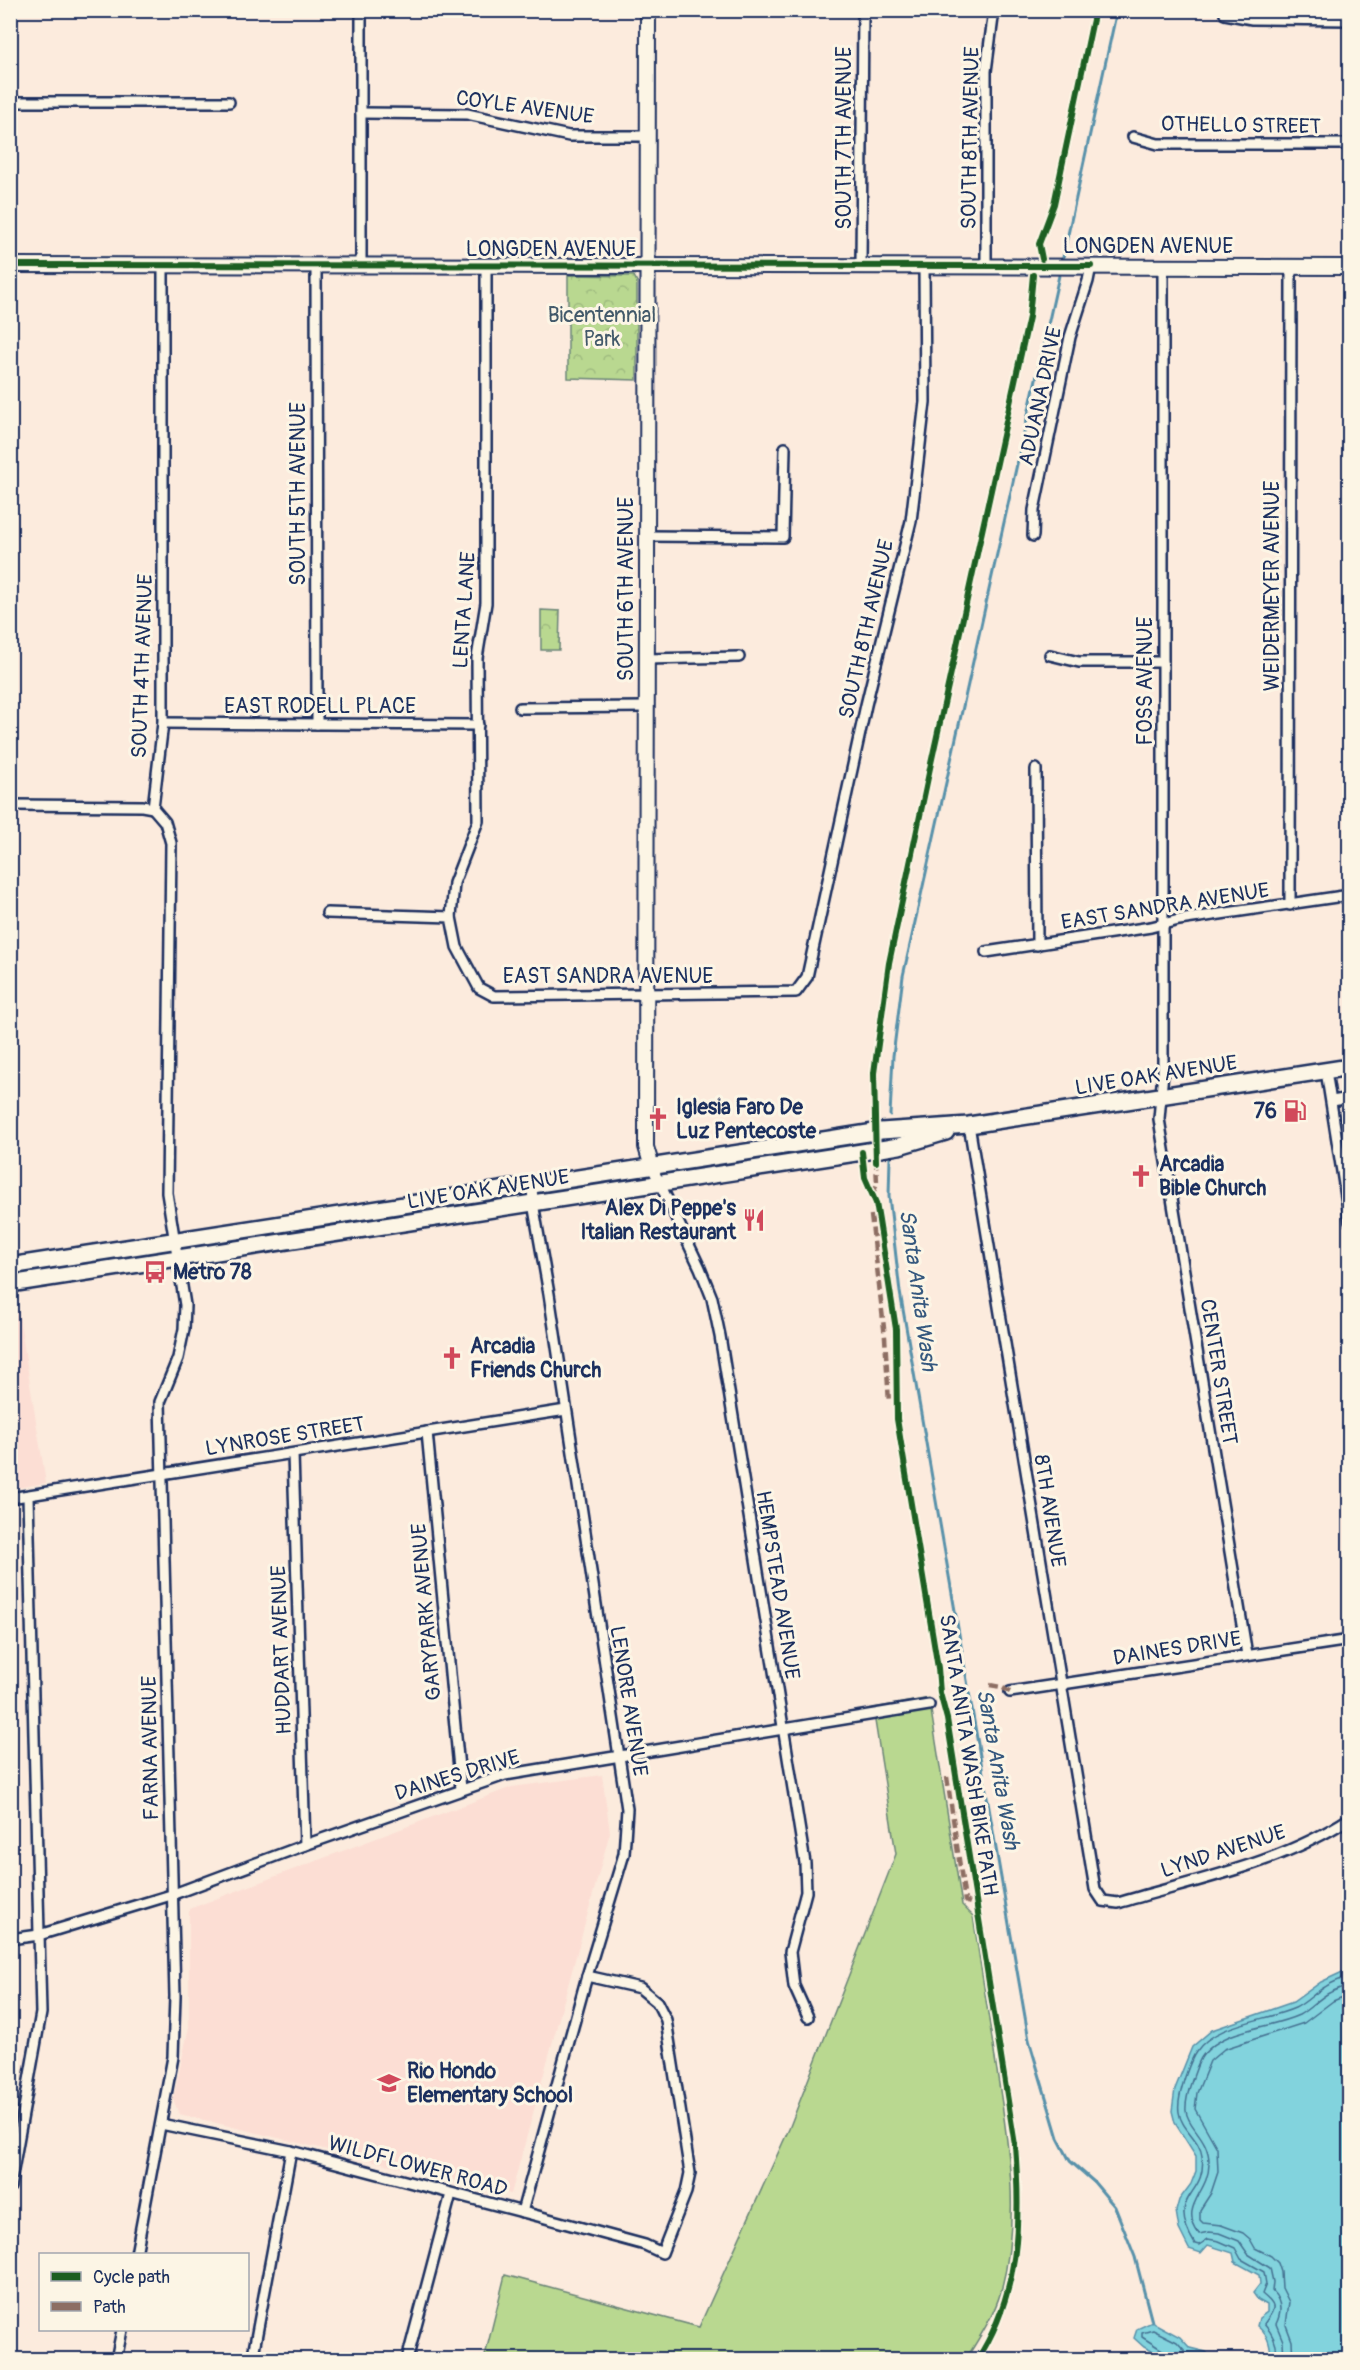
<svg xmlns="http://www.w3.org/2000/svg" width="1360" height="2370" viewBox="0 0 1360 2370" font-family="Pangolin,sans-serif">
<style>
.built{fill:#fcded4}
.grass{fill:#b9d890;stroke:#6a8477;stroke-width:1.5}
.forest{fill:url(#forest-crowns);stroke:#6a8477;stroke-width:1.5}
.water{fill:#82d3dd;stroke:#5991aa;stroke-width:1.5}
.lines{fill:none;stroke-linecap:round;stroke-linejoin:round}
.shore{stroke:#447191;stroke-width:1.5}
.stream{stroke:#5991aa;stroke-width:3}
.street-casing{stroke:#1b2f5e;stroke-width:14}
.secondary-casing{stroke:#1b2f5e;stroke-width:18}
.primary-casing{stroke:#1b2f5e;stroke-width:20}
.street{stroke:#fcf5e5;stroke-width:9}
.secondary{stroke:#fcf5e5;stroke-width:14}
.primary{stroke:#fcf5e5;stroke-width:15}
.quiet{stroke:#8d6e63;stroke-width:4.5;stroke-dasharray:9 4.5;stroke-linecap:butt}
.cycleway-casing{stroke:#fcf5e5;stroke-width:10}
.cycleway{stroke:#1b5e20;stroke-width:6}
.labels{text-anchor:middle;stroke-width:6;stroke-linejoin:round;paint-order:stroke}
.street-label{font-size:21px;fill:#1b2f5e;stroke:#fcf5e5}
.park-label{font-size:21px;fill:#42596a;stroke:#fcf5e5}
.poi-label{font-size:21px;font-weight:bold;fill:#1b2f5e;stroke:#fcf5e5;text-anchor:start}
.water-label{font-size:22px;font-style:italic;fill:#35587e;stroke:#fcf5e5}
</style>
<defs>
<pattern id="forest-crowns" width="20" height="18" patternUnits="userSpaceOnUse" patternTransform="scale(1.5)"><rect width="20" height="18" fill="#b9d890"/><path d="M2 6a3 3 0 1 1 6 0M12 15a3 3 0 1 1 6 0" fill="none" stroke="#9eba7f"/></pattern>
</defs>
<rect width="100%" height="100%" fill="#fcebdd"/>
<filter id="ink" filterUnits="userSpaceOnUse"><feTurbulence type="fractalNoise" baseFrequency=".0167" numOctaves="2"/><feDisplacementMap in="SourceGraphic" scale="12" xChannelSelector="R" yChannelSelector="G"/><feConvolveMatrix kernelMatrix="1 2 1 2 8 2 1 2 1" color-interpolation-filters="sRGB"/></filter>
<g filter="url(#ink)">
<g class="built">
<polygon points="15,1291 46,1483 11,1489 10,1292"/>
<polygon points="602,1775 610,1832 511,2194 179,2114 173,2099 189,2027 189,1909 512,1787"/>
</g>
<path class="grass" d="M929,1698L962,1905L973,1916C981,1966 988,2015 996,2065C1008,2140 1021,2216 1001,2291C994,2316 979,2338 966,2359L484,2360L505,2275L699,2327L789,2129L896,1854L873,1708Z"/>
<g class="forest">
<polygon points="568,275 634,276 637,282 637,380 568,378"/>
<polygon points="541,610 560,611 559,650 541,650"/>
</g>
<g class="water">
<path d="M1349,1969V2359H1268L1271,2356C1270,2342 1267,2334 1257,2326L1259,2318L1267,2312V2305L1258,2300L1253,2293L1260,2284L1259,2275L1235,2262L1233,2253L1208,2245L1201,2253L1189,2249L1179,2229L1176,2211L1179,2200L1191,2184L1196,2171V2156L1175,2123L1172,2111L1175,2089L1192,2047L1212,2030L1293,2002L1321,1982Z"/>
<polygon points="1152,2322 1180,2337 1190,2348 1206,2352 1213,2359 1168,2359 1144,2347 1134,2338 1137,2329"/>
</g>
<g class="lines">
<g class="shore">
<polyline points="1169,2360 1167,2353 1142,2337 1142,2333 1153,2330 1177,2342 1187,2353 1205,2360"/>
<path d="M1276,2360C1279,2346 1273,2334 1264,2324C1275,2308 1278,2307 1262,2294L1266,2284L1264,2272L1241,2259L1235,2248L1219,2241L1208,2239L1199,2245L1195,2244C1164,2193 1208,2198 1202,2156C1200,2139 1181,2129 1179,2112C1177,2101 1182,2087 1185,2077C1188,2069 1191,2059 1196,2052C1215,2023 1266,2021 1295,2008C1306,2003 1314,1993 1325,1987C1332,1982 1341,1979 1350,1976"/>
<path d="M1284,2360L1283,2341L1276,2324C1282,2312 1282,2301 1272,2291L1273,2282L1270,2268L1248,2254L1239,2241L1219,2233L1209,2232L1199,2234C1178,2206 1209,2193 1209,2164C1210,2138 1188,2128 1186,2111C1185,2100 1189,2089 1192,2080C1195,2072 1198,2061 1203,2055C1226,2027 1269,2029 1299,2015C1310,2009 1318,1999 1329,1993C1335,1990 1343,1987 1350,1984"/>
<polyline points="1293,2360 1292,2341 1286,2325 1289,2302 1282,2288 1281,2272 1278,2263 1271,2256 1255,2248 1250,2239 1243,2233 1221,2225 1203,2223 1200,2220 1200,2210 1211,2193 1218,2172 1217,2148 1195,2109 1197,2093 1210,2061 1224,2049 1304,2023 1333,2001 1350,1994"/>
</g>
<g class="stream">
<polyline points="1062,262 1117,10"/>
<polyline points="890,1115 893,1056 903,976 1060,271"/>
<polyline points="890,1157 889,1196 900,1292 1029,2040 1058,2138 1070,2161 1094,2182 1115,2207 1135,2257 1152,2322"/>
</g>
<g class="street-casing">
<g id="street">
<polyline points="1225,10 1225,14 1252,19 1350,20"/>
<polyline points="10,102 229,102"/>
<polyline points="361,113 467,114 569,136 647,136"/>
<polyline points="1133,137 1158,144 1350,144"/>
<polyline points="316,265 317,724"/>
<polyline points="361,265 361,10"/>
<polyline points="861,266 863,10"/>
<polyline points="986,266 986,71 994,10"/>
<polyline points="1163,267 1163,1072 1159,1119 1247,1655"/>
<polyline points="647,536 783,537 785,448"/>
<polyline points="1033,536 1034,510 1070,337 1088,281 1091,266"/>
<polyline points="1050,655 1079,662 1163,662"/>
<polyline points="646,659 739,657"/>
<polyline points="520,708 647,707"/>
<polyline points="163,723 478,725"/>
<polyline points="1036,769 1037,945"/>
<polyline points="10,805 142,806 153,808"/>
<polyline points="1290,905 1291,267"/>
<polyline points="327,913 451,917 457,947 479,988 494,996 796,992 807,977 866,705 911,521 925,402 924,266"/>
<polyline points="451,917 454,883 478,821 477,658 486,603 486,266"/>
<polyline points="986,952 1151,927 1179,920 1350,895"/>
<polyline points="1326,1071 1350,1222"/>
<polyline points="1332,1101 1350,1098"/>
<path d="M969,1125L1095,1889L1103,1901L1118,1903C1195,1880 1281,1864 1350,1818"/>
<polyline points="652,1167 700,1268 712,1298 720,1336 805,1863 806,1892 790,1952 794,1986 808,2017"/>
<polyline points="427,1432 461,1789"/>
<polyline points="293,1454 305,1845"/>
<polyline points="10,1498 566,1410"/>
<polyline points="1010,1692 1350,1640"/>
<polyline points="10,1939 39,1935 171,1895 305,1845 505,1775 929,1705"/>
<polyline points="161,2124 291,2151 538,2216 645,2245 662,2253 686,2192 690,2173 666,2020 657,2002 640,1988 587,1976"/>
<polyline points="10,2187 41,2013 28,1496"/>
<polyline points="522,2212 587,1976 624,1854 627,1809 549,1294 533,1203 532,1186"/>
<polyline points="136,2254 173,2057 175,1996 160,1402 178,1358 184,1329 185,1305 167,1193 171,843 165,822 153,808 163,723 163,264"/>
<polyline points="116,2360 122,2330"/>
<polyline points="252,2360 291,2151"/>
<polyline points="407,2360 451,2194"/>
</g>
</g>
<g class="secondary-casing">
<g id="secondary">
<polyline points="648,10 646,1147 652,1167"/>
<polyline points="10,265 1350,267"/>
</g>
</g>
<g class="primary-casing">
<g id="primary">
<polyline points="10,1266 881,1131 969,1125 1350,1067"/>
<polyline points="10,1284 862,1152 899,1146 946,1132"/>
</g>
</g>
<use href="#street" class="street"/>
<use href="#secondary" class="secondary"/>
<use href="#primary" class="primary"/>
<g class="quiet">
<polyline points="873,1194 877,1183 876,1162"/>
<polyline points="871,1215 885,1337 889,1403"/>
<polyline points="990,1685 1001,1687 1010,1692"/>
<polyline points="947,1777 965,1901 976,1905"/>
</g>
<g class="cycleway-casing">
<g id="cycleway">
<polyline points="1042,259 1039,244 1054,204 1095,10"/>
<polyline points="10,265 1091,266"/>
<path d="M862,1152L865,1178L876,1203L879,1221L896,1329L897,1419L938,1668L940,1693L947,1719L1015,2145C1021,2221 1020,2294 977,2360"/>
<polyline points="876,1162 874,1073 889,963 930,768 1029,317 1033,275"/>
</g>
</g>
<use href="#cycleway" class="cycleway"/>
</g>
</g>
<defs>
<g id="fuel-bare" transform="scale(1.8)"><path d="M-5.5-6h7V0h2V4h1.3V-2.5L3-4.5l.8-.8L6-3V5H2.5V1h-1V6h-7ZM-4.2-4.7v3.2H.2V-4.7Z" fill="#d1495b" stroke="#fcf5e5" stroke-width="2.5" paint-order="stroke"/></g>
<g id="church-bare" transform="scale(1.8)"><path d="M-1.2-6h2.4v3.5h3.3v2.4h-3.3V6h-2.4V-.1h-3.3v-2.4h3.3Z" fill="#d1495b" stroke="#fcf5e5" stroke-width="2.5" paint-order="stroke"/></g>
<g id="restaurant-bare" transform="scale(1.8)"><path d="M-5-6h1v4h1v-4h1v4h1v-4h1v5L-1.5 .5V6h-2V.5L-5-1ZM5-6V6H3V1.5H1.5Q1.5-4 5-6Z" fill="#d1495b" stroke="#fcf5e5" stroke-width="2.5" paint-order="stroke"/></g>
<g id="bus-bare" transform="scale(1.8)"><path d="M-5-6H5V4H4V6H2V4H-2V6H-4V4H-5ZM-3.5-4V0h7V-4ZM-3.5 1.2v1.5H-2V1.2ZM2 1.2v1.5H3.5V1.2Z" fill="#d1495b" stroke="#fcf5e5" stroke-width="2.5" paint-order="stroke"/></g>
<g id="school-bare" transform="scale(1.8)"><path d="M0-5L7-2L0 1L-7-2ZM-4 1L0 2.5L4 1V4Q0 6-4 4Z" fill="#d1495b" stroke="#fcf5e5" stroke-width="2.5" paint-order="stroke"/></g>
</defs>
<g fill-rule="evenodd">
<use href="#fuel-bare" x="1295" y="1111"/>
<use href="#church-bare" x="658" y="1119"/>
<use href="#church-bare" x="1141" y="1176"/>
<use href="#restaurant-bare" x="754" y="1220"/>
<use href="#bus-bare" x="155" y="1272"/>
<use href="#church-bare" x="452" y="1358"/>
<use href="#school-bare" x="389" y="2083"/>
</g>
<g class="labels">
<g class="street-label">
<text transform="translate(525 107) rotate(8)" y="7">COYLE AVENUE</text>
<text transform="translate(1241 125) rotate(1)" y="7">OTHELLO STREET</text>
<text transform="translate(844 138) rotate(-90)" y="7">SOUTH 7TH AVENUE</text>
<text transform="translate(970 138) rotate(-89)" y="7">SOUTH 8TH AVENUE</text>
<text x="1148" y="253">LONGDEN AVENUE</text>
<text x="551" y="256">LONGDEN AVENUE</text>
<text transform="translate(1040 396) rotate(-78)" y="7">ADUANA DRIVE</text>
<text transform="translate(298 494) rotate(-90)" y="7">SOUTH 5TH AVENUE</text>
<text transform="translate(1272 586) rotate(-90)" y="7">WEIDERMEYER AVENUE</text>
<text transform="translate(626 589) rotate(-90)" y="7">SOUTH 6TH AVENUE</text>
<text transform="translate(464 610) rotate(-86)" y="7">LENTA LANE</text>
<text transform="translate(866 629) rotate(-77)" y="7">SOUTH 8TH AVENUE</text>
<text transform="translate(142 666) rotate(-88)" y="7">SOUTH 4TH AVENUE</text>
<text transform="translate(1145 681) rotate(-90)" y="7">FOSS AVENUE</text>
<text x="320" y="713">EAST RODELL PLACE</text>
<text transform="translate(1165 906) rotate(-9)" y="7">EAST SANDRA AVENUE</text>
<text x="608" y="983">EAST SANDRA AVENUE</text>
<text transform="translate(1156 1075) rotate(-9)" y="7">LIVE OAK AVENUE</text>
<text transform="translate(488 1189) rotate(-9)" y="7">LIVE OAK AVENUE</text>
<text transform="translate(1219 1372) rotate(81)" y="7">CENTER STREET</text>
<text transform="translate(285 1436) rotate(-9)" y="7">LYNROSE STREET</text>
<text transform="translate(1050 1511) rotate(81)" y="7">8TH AVENUE</text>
<text transform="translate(778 1585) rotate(81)" y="7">HEMPSTEAD AVENUE</text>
<text transform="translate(426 1612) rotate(-95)" y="7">GARYPARK AVENUE</text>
<text transform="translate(1177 1648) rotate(-9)" y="7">DAINES DRIVE</text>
<text transform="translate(281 1650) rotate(-92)" y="7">HUDDART AVENUE</text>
<text transform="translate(629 1701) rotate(81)" y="7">LENORE AVENUE</text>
<text transform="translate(150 1748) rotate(-91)" y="7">FARNA AVENUE</text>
<text transform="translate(969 1755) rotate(81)" y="7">SANTA ANITA WASH BIKE PATH</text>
<text transform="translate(457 1775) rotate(-17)" y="7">DAINES DRIVE</text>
<text transform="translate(1223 1851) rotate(-18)" y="7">LYND AVENUE</text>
<text transform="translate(418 2166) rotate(15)" y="7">WILDFLOWER ROAD</text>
</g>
<g class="park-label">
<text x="602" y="322">Bicentennial<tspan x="602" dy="24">Park</tspan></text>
</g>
<g class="poi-label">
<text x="676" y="1114">Iglesia Faro De<tspan x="676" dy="24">Luz Pentecoste</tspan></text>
<text x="1277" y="1118" text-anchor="end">76</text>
<text x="1159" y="1171">Arcadia<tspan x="1159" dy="24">Bible Church</tspan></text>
<text x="736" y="1215" text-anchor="end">Alex Di Peppe's<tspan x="736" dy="24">Italian Restaurant</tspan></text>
<text x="173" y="1279">Metro 78</text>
<text x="470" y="1353">Arcadia<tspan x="470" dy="24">Friends Church</tspan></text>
<text x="407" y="2078">Rio Hondo<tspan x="407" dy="24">Elementary School</tspan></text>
</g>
<g class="water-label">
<text transform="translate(919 1290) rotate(82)" y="8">Santa Anita Wash</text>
<text transform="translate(999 1769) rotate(80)" y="8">Santa Anita Wash</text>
</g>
</g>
<rect width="1360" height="2370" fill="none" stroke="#fcf5e5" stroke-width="36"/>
<rect x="18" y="18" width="1324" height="2334" fill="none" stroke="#1b2f5e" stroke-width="2" filter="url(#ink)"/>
<rect x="39" y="2253" width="210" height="78" fill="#fcf5e5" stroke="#a2a6af" stroke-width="1.5"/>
<rect x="51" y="2272" width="30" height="9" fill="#1b5e20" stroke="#a2a6af" stroke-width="1.5"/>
<text x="93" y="2283" font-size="18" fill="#1b2f5e">Cycle path</text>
<rect x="51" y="2302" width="30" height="9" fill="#8d6e63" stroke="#a2a6af" stroke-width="1.5"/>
<text x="93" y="2313" font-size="18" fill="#1b2f5e">Path</text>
</svg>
